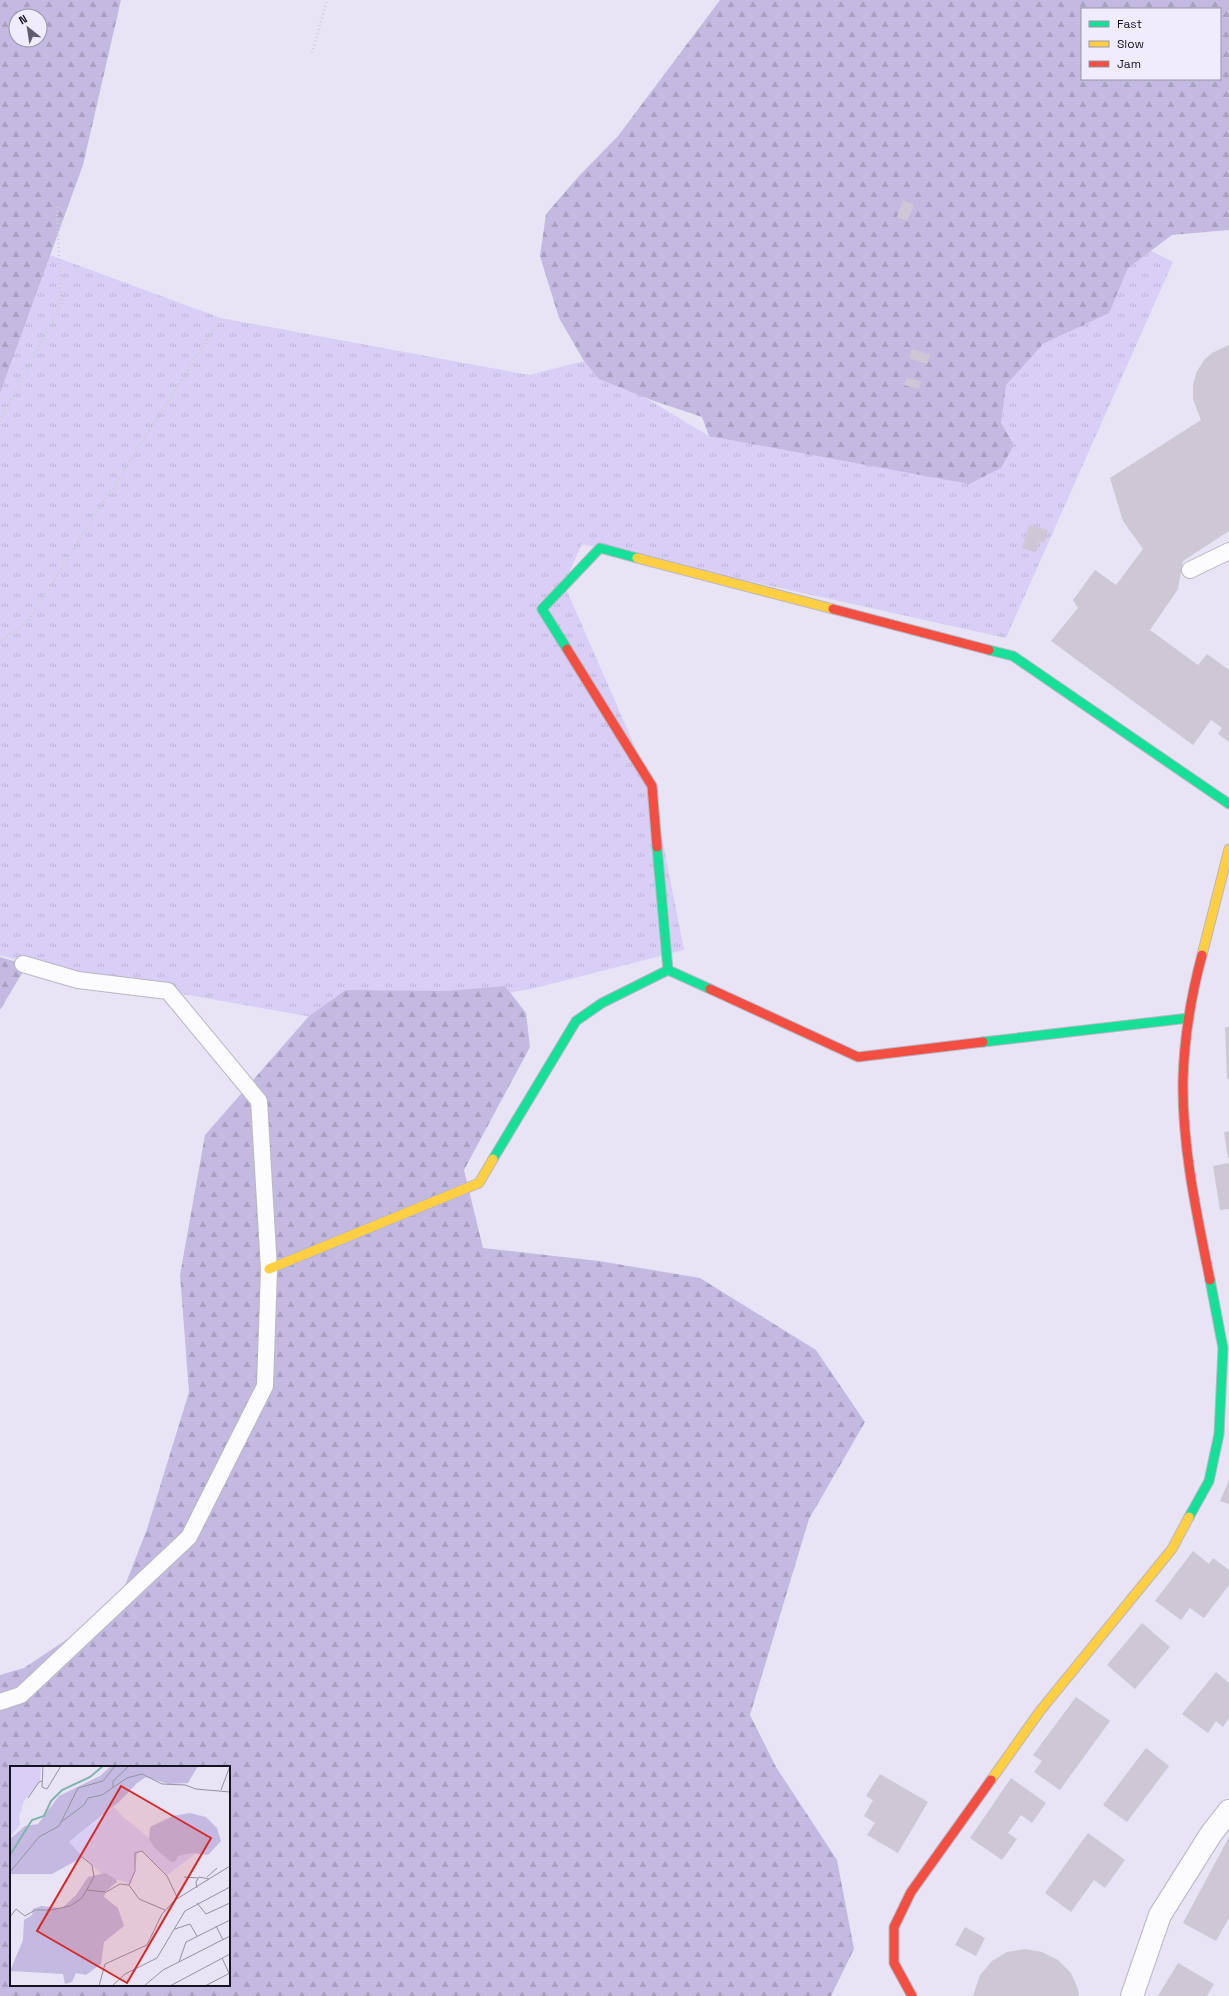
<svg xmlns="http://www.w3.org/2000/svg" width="1229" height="1996" viewBox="0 0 1229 1996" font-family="'Space Grotesk',sans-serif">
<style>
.grass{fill:url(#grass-tufts)}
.forest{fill:url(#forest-firs);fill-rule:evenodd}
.building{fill:#cec7d6}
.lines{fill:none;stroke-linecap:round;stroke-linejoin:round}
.lane-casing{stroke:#bab6c5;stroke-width:18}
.street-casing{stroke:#bab6c5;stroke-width:24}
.fast-casing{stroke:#bab6c5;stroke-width:11}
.slow-casing{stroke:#bab6c5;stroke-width:11}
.jam-casing{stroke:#bab6c5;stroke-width:11}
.path{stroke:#ceccd2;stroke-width:2.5;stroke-dasharray:1 3;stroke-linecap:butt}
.lane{stroke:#fcfbfe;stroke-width:16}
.street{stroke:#fcfbfe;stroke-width:22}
.fast{stroke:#16e098;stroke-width:9}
.slow{stroke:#ffcf43;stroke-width:9}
.jam{stroke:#f24e42;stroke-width:9}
.inset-river{fill:none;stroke:#7fb4ad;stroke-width:2}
.inset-road{fill:none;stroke:#9490a0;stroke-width:1}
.view{fill:#d62828;fill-opacity:0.15;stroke:#d62828;stroke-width:2}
.inset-edge{fill:none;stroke:#161220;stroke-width:2}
</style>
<defs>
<pattern id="grass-tufts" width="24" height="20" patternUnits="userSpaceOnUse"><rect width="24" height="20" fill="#d9cff6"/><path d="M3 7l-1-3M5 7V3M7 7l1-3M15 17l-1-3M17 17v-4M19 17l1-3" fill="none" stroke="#bab1d3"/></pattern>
<pattern id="forest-firs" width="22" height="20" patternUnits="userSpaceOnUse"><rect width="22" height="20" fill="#c4bae1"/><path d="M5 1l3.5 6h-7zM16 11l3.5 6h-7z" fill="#a89fc1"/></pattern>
</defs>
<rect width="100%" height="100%" fill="#e8e4f5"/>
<polygon class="grass" points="1130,240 1173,262 1006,638 582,544 564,584 652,786 684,950 531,989 341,1022 68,974 0,955 0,380 50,255 221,318 529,375 584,361 709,436 1001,364 1073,330"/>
<g class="forest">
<path d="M0,0H121L83,165L0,393ZM16,16H40V40H16Z"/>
<path d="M720,0H1229V230L1172,235L1128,268L1109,313L1043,344L1006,385L1001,423L1014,445L1001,468L969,484L709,436L702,417L654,401L599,379L584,361L559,318L540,256L546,214L579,176L618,136ZM1082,9H1220V79H1082Z"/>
<polygon points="0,957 27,965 0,1010"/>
<path d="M505,986L526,1013L530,1047L464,1170L483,1248L599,1261L700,1278L816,1350L865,1422L809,1519L750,1715L776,1767L837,1860L854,1949L831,1996H0V1675L24,1668L117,1606L147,1529L189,1392L180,1275L205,1135L309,1016L346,990L446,991ZM11,1767H229V1985H11Z"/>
</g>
<g class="building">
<polygon points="903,200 914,205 907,221 897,217"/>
<polygon points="1229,345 1229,531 1183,561 1178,589 1150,630 1198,665 1207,654 1229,670 1229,742 1218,734 1222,728 1211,720 1193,745 1051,641 1078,608 1073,600 1095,570 1116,585 1143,549 1123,521 1110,478 1201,420 1193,399 1193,386 1196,373 1204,360 1212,353"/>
<polygon points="912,349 930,355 927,364 909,358"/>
<polygon points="907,378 921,381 919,389 904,385"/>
<polygon points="1029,525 1048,530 1044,543 1040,541 1036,553 1022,548"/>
<polygon points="1225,1027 1229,1027 1229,1079 1227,1079"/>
<polygon points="1229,1131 1229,1158 1228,1158 1224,1132"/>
<polygon points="1229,1163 1229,1209 1220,1210 1213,1166"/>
<polygon points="1229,1480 1229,1504 1220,1501"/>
<polygon points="1193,1551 1209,1564 1213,1558 1229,1570 1229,1585 1204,1618 1190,1608 1181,1620 1155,1601"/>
<polygon points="1142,1623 1170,1647 1135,1689 1107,1665"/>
<polygon points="1216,1672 1229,1683 1229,1718 1223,1727 1216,1721 1208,1733 1182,1714"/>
<polygon points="1076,1697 1110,1721 1060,1790 1034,1772 1042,1761 1033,1755"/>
<polygon points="1146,1748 1169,1766 1127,1822 1103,1805"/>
<polygon points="880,1774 928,1802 898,1853 867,1835 875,1823 864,1816 873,1800 866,1796"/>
<polygon points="1011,1778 1046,1803 1032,1823 1021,1815 1008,1833 1017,1839 1002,1860 970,1838"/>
<polygon points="1088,1833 1125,1860 1105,1888 1094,1880 1071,1912 1045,1893"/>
<polygon points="1229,1837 1229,1918 1216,1941 1183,1923"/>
<polygon points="965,1927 985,1938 976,1956 955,1945"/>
<polygon points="1025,1949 1042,1952 1058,1960 1071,1973 1078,1989 1079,1996 973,1996 980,1975 992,1961 1007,1952"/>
<polygon points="1178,1963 1214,1984 1207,1996 1158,1996"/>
</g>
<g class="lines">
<g class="lane-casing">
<g id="lane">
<polyline points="1190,570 1229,551"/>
<polyline points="0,1702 21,1695 189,1537 265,1386 269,1269 259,1101 168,991 78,980 23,964"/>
</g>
</g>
<g class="street-casing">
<polyline id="street" points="1132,1996 1160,1915 1211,1834 1229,1811"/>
</g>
<g class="fast-casing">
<g id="fast">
<polyline points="567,649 542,609 600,548 637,558"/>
<polyline points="989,650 1013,656 1229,804"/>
<polyline points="657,847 668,970 710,989"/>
<polyline points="983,1042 1189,1018"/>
<polyline points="493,1159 576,1021 602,1003 668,970"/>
<polyline points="1189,1517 1209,1481 1219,1434 1223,1348 1210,1280"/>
</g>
</g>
<g class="slow-casing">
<g id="slow">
<polyline points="637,558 833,609"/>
<polyline points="1202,955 1229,849"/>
<polyline points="269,1269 479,1183 493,1159"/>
<polyline points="991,1780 1040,1711 1172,1549 1189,1517"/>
</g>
</g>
<g class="jam-casing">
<g id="jam">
<polyline points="833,609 989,650"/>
<polyline points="567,649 652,786 657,847"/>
<path d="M1202,955C1191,996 1184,1039 1183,1081C1182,1148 1197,1215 1210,1280"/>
<polyline points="710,989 858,1057 983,1042"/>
<polyline points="912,1996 894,1963 894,1927 911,1892 991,1780"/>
</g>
</g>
<g class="path">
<polyline points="312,53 327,0"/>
<polyline points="0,421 61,304 57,206"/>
<polyline points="0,642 28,621 221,318"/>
</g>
<use href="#lane" class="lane"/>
<use href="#street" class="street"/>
<use href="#fast" class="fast"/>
<use href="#slow" class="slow"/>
<use href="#jam" class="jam"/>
</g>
<g transform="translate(10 1766)">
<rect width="220" height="220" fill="#e8e4f5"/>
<path d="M104,41L114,52L138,71L144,81L169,89H175L183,85L185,88L157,109L130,84L128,86L121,118L93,109L58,77Z" fill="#d9cff6"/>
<path d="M101,0H188L178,17L158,18L136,11L127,17L110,35L59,76L73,91L42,108H0V73L15,60L28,58L49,30L90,10ZM180,47L196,51L207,62L211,75L198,89L182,87L168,90L166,95L161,96L144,81L139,73L140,61L163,50ZM95,107L106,113L107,116L96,125L94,131L108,142L114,160L94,176L91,198L76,209L66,207L62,216L55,218L53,208L0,205L13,174L14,154L22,149L23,143L31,140L52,142L66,129L78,111Z" fill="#c4bae1"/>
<path d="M0,0H31L30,15L14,35L9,51L10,59L0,71Z" fill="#d9cff6"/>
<path class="inset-river" d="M0,89L22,54L34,50L41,35L52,24L80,11L93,0"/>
<path class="inset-road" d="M33,0L32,21L37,23L51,0M103,21V15L119,0M211,24L220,0M18,32L29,16L32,15M51,56L74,39L78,32L92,29L117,12L132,8L152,18L175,19L186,23L220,26M0,106L29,71L49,60L68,22L93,15L105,0M174,111L188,112M197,111L207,102M187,122L186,116L189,111L199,113M77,124L96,126L110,118L119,119M187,137L196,148L220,137M155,144L129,133L119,119L125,105V87L132,85L157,110L167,131M0,151L6,143L15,150L25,144H41L60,140L72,132L84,111L82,99L72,91M206,160L213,174M165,163L180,158L187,170M212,192L219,207M169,196L176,176L220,154M89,220L95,198L137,179L152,148L165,134L220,100M102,220L115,208L147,192L175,145L220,121M134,220L153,204L220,170M160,220L220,188M195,220L220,207"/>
<path class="view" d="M111,20L201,72L117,217L27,165Z"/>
<rect width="220" height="220" class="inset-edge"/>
</g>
<rect x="1081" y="8" width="140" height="72" fill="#f0ecfd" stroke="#9995a5"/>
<rect x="1089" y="21" width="20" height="6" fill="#16e098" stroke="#9995a5"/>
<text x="1117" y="28" font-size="12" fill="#161220">Fast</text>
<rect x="1089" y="41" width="20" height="6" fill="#ffcf43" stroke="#9995a5"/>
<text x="1117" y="48" font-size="12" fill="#161220">Slow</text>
<rect x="1089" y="61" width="20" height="6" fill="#f24e42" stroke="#9995a5"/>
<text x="1117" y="68" font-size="12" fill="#161220">Jam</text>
<g transform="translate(28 28) rotate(330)"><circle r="19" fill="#f0ecfd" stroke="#9995a5"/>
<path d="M0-3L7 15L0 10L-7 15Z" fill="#605c6b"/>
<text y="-6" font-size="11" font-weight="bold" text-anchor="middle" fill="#161220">N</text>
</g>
</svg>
